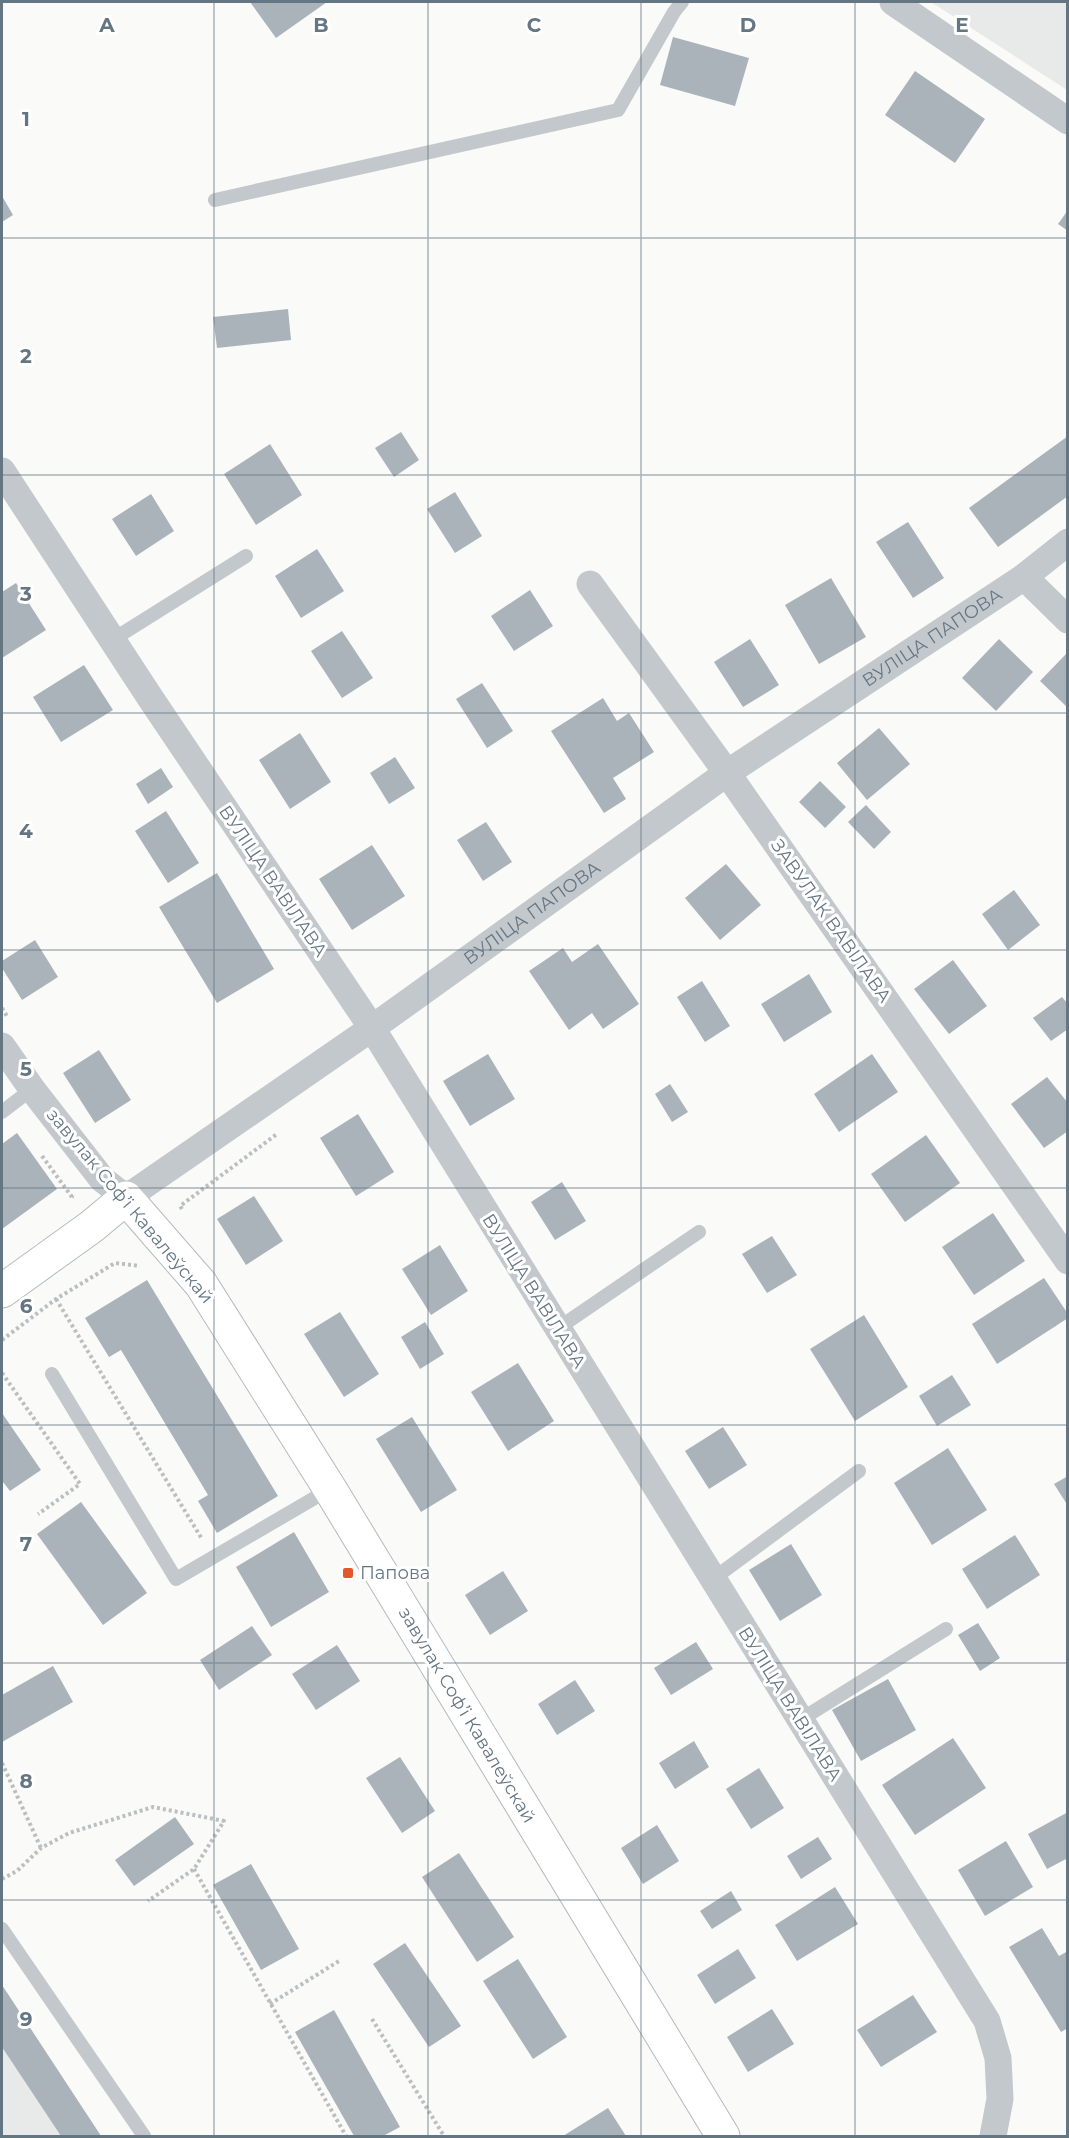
<svg xmlns="http://www.w3.org/2000/svg" width="1069" height="2138" viewBox="0 0 1069 2138" font-family="Montserrat,sans-serif">
<style>
.built{fill:#e8e9e9}
.building{fill:#aab3b9}
.lines{fill:none;stroke-linecap:round;stroke-linejoin:round}
.secondary-casing{stroke:#b3babf;stroke-width:35}
.path{stroke:#bbbfc2;stroke-width:4;stroke-dasharray:3 3;stroke-linecap:butt}
.lane{stroke:#c3c8cc;stroke-width:14}
.street{stroke:#c3c8cc;stroke-width:27}
.secondary{stroke:#fff;stroke-width:33}
.grid{fill:none;stroke:#657683;stroke-width:1.5;stroke-opacity:0.55}
.poi-dot{fill:#e4572e;stroke:#fff;stroke-width:2}
.labels{text-anchor:middle;stroke-width:6;stroke-linejoin:round;paint-order:stroke}
.street-label{font-size:18px;fill:#657683;stroke:#fff}
.poi-label{font-size:18px;fill:#657683;stroke:#fff;text-anchor:start}
.grid-label{font-size:20px;text-anchor:middle;font-weight:bold;fill:#657683;stroke:#fff;stroke-width:6;stroke-linejoin:round;paint-order:stroke}
</style>
<rect width="100%" height="100%" fill="#fafaf8"/>
<g class="built">
<polygon points="931,2 1067,2 1067,90"/>
<polygon points="2,1985 101,2136 2,2136"/>
</g>
<g class="building">
<polygon points="250,2 327,2 276,38"/>
<polygon points="673,37 749,58 735,106 660,85"/>
<polygon points="915,71 985,119 955,163 885,115"/>
<polygon points="2,196 13,215 2,222"/>
<polygon points="1068,210 1068,231 1058,224"/>
<polygon points="288,309 291,340 217,348 213,317"/>
<polygon points="401,432 419,460 394,477 375,448"/>
<polygon points="1068,436 1068,496 998,547 969,508"/>
<polygon points="270,444 302,495 256,525 224,474"/>
<polygon points="455,492 482,536 455,553 427,509"/>
<polygon points="151,494 174,531 136,556 112,519"/>
<polygon points="908,522 944,578 913,598 876,542"/>
<polygon points="317,549 344,591 301,618 275,576"/>
<polygon points="831,578 866,637 819,664 785,605"/>
<polygon points="16,583 46,630 2,658 2,592"/>
<polygon points="530,590 553,626 514,651 491,616"/>
<polygon points="342,631 373,678 342,698 311,651"/>
<polygon points="750,639 779,685 743,707 714,662"/>
<polygon points="999,639 1033,672 996,711 962,678"/>
<polygon points="1066,654 1068,655 1068,708 1040,681"/>
<polygon points="84,665 113,710 61,742 33,697"/>
<polygon points="482,683 513,731 487,748 456,699"/>
<polygon points="603,698 617,721 629,713 654,752 613,778 626,799 604,813 551,731"/>
<polygon points="879,728 910,764 867,800 837,763"/>
<polygon points="300,733 331,782 290,809 259,760"/>
<polygon points="395,757 415,788 389,804 370,773"/>
<polygon points="161,768 173,787 148,804 136,784"/>
<polygon points="820,781 846,807 825,828 799,802"/>
<polygon points="866,805 891,832 874,849 848,822"/>
<polygon points="166,811 199,863 168,883 135,831"/>
<polygon points="486,822 512,862 483,881 457,840"/>
<polygon points="372,845 405,896 352,930 319,879"/>
<polygon points="726,864 761,905 720,940 685,898"/>
<polygon points="217,873 274,969 217,1003 159,907"/>
<polygon points="1014,890 1040,925 1008,950 982,914"/>
<polygon points="35,940 58,977 22,1000 2,968 2,961"/>
<polygon points="598,944 639,1004 603,1029 592,1013 569,1030 529,971 563,948 572,962"/>
<polygon points="953,960 987,1006 949,1034 914,989"/>
<polygon points="809,974 832,1012 784,1042 761,1004"/>
<polygon points="702,981 730,1026 705,1042 677,997"/>
<polygon points="1062,997 1068,1004 1068,1029 1051,1041 1033,1018"/>
<polygon points="99,1050 131,1100 95,1123 63,1073"/>
<polygon points="488,1054 515,1099 470,1126 443,1081"/>
<polygon points="872,1054 898,1092 839,1132 814,1094"/>
<polygon points="1047,1077 1068,1103 1068,1131 1044,1148 1011,1104"/>
<polygon points="670,1084 688,1112 672,1122 655,1094"/>
<polygon points="358,1114 394,1172 356,1196 320,1138"/>
<polygon points="17,1133 57,1189 2,1229 2,1144"/>
<polygon points="926,1135 960,1183 905,1222 871,1174"/>
<polygon points="562,1182 586,1221 555,1240 531,1202"/>
<polygon points="254,1196 283,1241 246,1265 217,1219"/>
<polygon points="993,1213 1025,1261 974,1295 942,1247"/>
<polygon points="772,1236 797,1275 767,1293 742,1254"/>
<polygon points="440,1245 468,1291 431,1315 402,1269"/>
<polygon points="1044,1278 1068,1314 1068,1318 997,1364 972,1324"/>
<polygon points="147,1280 278,1496 217,1533 198,1501 208,1495 121,1350 109,1357 85,1318"/>
<polygon points="340,1312 379,1374 344,1397 304,1334"/>
<polygon points="864,1315 908,1387 855,1421 810,1349"/>
<polygon points="425,1322 444,1354 420,1369 401,1337"/>
<polygon points="518,1363 554,1421 508,1451 471,1392"/>
<polygon points="952,1375 971,1405 937,1426 919,1396"/>
<polygon points="2,1413 41,1470 10,1491 3,1482 2,1483"/>
<polygon points="412,1417 457,1490 421,1512 376,1439"/>
<polygon points="723,1427 747,1465 709,1489 685,1451"/>
<polygon points="948,1448 987,1510 932,1545 894,1483"/>
<polygon points="1068,1476 1068,1506 1054,1484"/>
<polygon points="81,1502 147,1593 103,1625 37,1534"/>
<polygon points="294,1532 329,1592 271,1627 236,1567"/>
<polygon points="1015,1535 1040,1575 987,1609 962,1569"/>
<polygon points="791,1544 822,1595 780,1621 749,1570"/>
<polygon points="503,1571 528,1611 490,1635 465,1595"/>
<polygon points="978,1623 1000,1658 980,1671 958,1635"/>
<polygon points="252,1626 272,1655 219,1690 200,1660"/>
<polygon points="696,1642 713,1669 671,1695 654,1668"/>
<polygon points="337,1645 360,1681 316,1710 292,1674"/>
<polygon points="53,1666 73,1702 2,1742 2,1695"/>
<polygon points="888,1679 916,1730 861,1761 832,1710"/>
<polygon points="575,1680 595,1711 557,1735 538,1704"/>
<polygon points="953,1738 986,1788 915,1835 882,1785"/>
<polygon points="694,1741 709,1767 675,1789 659,1763"/>
<polygon points="400,1757 435,1811 402,1833 366,1778"/>
<polygon points="759,1768 784,1808 751,1829 726,1789"/>
<polygon points="1068,1812 1068,1858 1047,1869 1028,1834"/>
<polygon points="175,1817 194,1844 134,1886 115,1860"/>
<polygon points="657,1825 679,1861 643,1884 621,1848"/>
<polygon points="818,1837 832,1859 801,1879 787,1856"/>
<polygon points="1006,1841 1033,1887 985,1916 958,1870"/>
<polygon points="459,1853 514,1937 477,1962 422,1877"/>
<polygon points="251,1864 299,1949 261,1970 213,1885"/>
<polygon points="835,1887 858,1924 797,1961 775,1925"/>
<polygon points="731,1891 742,1910 712,1929 700,1911"/>
<polygon points="1042,1928 1059,1956 1068,1951 1068,2028 1061,2032 1009,1947"/>
<polygon points="405,1943 461,2026 429,2047 373,1964"/>
<polygon points="738,1949 756,1978 715,2004 697,1975"/>
<polygon points="518,1959 567,2037 533,2059 483,1981"/>
<polygon points="2,1985 101,2136 61,2136 2,2047"/>
<polygon points="913,1995 937,2032 881,2067 857,2030"/>
<polygon points="772,2009 794,2044 748,2072 727,2037"/>
<polygon points="334,2010 400,2127 383,2136 354,2136 295,2032"/>
<polygon points="608,2108 626,2136 563,2136"/>
</g>
<g class="lines">
<g class="secondary-casing">
<polyline id="secondary" points="2,1291 91,1227 126,1198 201,1284 330,1489 723,2136"/>
</g>
<g class="path">
<polyline points="2,1008 8,1018"/>
<polyline points="42,1156 72,1197 71,1198"/>
<polyline points="182,1209 180,1206 277,1134"/>
<polyline points="56,1299 202,1539"/>
<polyline points="2,1340 56,1299 115,1263 140,1266"/>
<polyline points="2,1373 80,1484 38,1514"/>
<polyline points="2,1763 41,1848"/>
<polyline points="194,1869 346,2136"/>
<polyline points="2,1879 17,1871 41,1848 69,1833 153,1807 224,1821 194,1869 148,1901"/>
<polyline points="270,2004 339,1961"/>
<polyline points="372,2019 444,2136"/>
</g>
<g class="lane">
<polyline points="215,200 618,110 674,12 682,2"/>
<polyline points="112,640 246,556"/>
<polyline points="2,1112 32,1089"/>
<polyline points="557,1329 699,1232"/>
<polyline points="52,1374 176,1579 330,1489"/>
<polyline points="713,1579 859,1471"/>
<polyline points="800,1720 946,1629"/>
<polyline points="2,1929 144,2136"/>
</g>
<g class="street">
<polyline points="893,2 1068,121"/>
<polyline points="2,471 151,699 372,1028 987,2021 998,2058 1000,2099 993,2136"/>
<polyline points="1024,577 1068,620"/>
<polyline points="590,584 727,773 1068,1261"/>
<path id="s1" d="M2,1046L32,1089L102,1179L126,1198L372,1028L727,773L1024,577L1068,542"/>
</g>
<use href="#secondary" class="secondary"/>
</g>
<path class="grid" d="M214,2V2136M428,2V2136M641,2V2136M855,2V2136M2,238H1068M2,475H1068M2,713H1068M2,950H1068M2,1188H1068M2,1425H1068M2,1663H1068M2,1900H1068"/>
<rect class="poi-dot" x="342" y="1567" width="12" height="12" rx="3"/>
<g class="labels">
<g class="street-label">
<text dy="6" stroke="none"><textPath href="#s1" startOffset="1179">ВУЛІЦА ПАПОВА</textPath></text>
<text transform="translate(273 881) rotate(56)" y="6">ВУЛІЦА ВАВІЛАВА</text>
<text dy="6" stroke="none"><textPath href="#s1" startOffset="693">ВУЛІЦА ПАПОВА</textPath></text>
<text transform="translate(831 921) rotate(55)" y="6">ЗАВУЛАК ВАВІЛАВА</text>
<text transform="translate(130 1206) rotate(50)" y="6">завулак Софʼі Кавалеўскай</text>
<text transform="translate(534 1291) rotate(58)" y="6">ВУЛІЦА ВАВІЛАВА</text>
<text transform="translate(790 1704) rotate(58)" y="6">ВУЛІЦА ВАВІЛАВА</text>
<text transform="translate(467 1715) rotate(59)" y="6">завулак Софʼі Кавалеўскай</text>
</g>
<g class="poi-label">
<text x="360" y="1579">Папова</text>
</g>
</g>
<g class="grid-label">
<text x="107" y="32">A</text>
<text x="321" y="32">B</text>
<text x="534" y="32">C</text>
<text x="748" y="32">D</text>
<text x="962" y="32">E</text>
<text x="26" y="126">1</text>
<text x="26" y="363">2</text>
<text x="26" y="601">3</text>
<text x="26" y="838">4</text>
<text x="26" y="1076">5</text>
<text x="26" y="1313">6</text>
<text x="26" y="1551">7</text>
<text x="26" y="1788">8</text>
<text x="26" y="2026">9</text>
</g>
<rect width="1069" height="2138" fill="none" stroke="#657683" stroke-width="6"/>
</svg>
